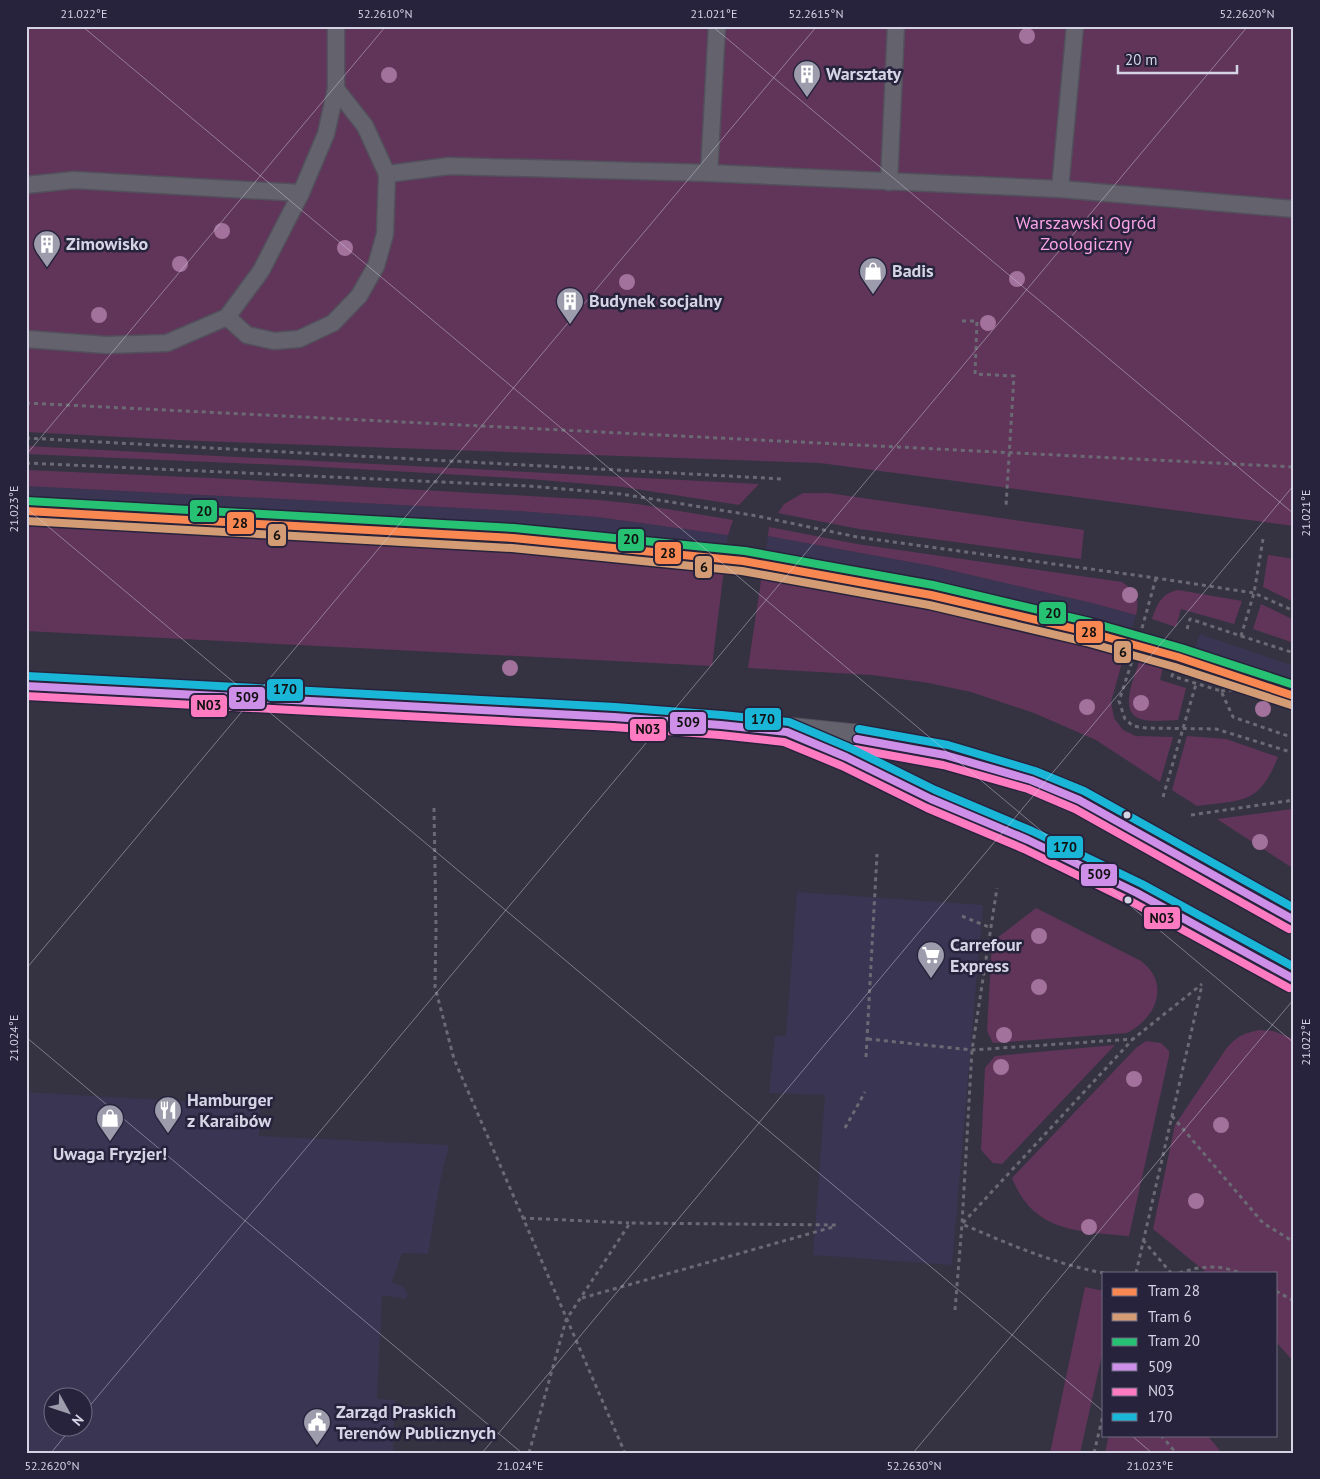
<svg xmlns="http://www.w3.org/2000/svg" width="1320" height="1479" viewBox="0 0 1320 1479" font-family="'PT Sans',sans-serif">
<style>
.built{fill:#393553;fill-rule:evenodd}
.green{fill:#61355a}
.lines{fill:none;stroke-linecap:round;stroke-linejoin:round}
.lane-casing{stroke:#52505c;stroke-width:19}
.secondary-casing{stroke:#52505c;stroke-width:30}
.path{stroke:#6b6974;stroke-width:3;stroke-dasharray:4 4;stroke-linecap:butt}
.lane{stroke:#64626d;stroke-width:16}
.secondary{stroke:#64626d;stroke-width:28}
.bus-1-casing{stroke:#27233c;stroke-width:11}
.bus-2-casing{stroke:#27233c;stroke-width:11}
.bus-3-casing{stroke:#27233c;stroke-width:11}
.bus-1{stroke:#ce8fe9;stroke-width:8}
.bus-2{stroke:#fe7ac1;stroke-width:8}
.bus-3{stroke:#1ab6d8;stroke-width:8}
.tram-1-casing{stroke:#27233c;stroke-width:11}
.tram-2-casing{stroke:#27233c;stroke-width:11}
.tram-3-casing{stroke:#27233c;stroke-width:11}
.tram-1{stroke:#f88751;stroke-width:8}
.tram-2{stroke:#d39c74;stroke-width:8}
.tram-3{stroke:#26c172;stroke-width:8}
.tree{fill:#a2719c}
.ticks{fill:none;stroke:#d5d4e5;stroke-width:1;stroke-opacity:0.45}
.bus-dot{fill:#d5d4e5;stroke:#27233c;stroke-width:2}
.labels{text-anchor:middle;stroke-width:5;stroke-linejoin:round;paint-order:stroke}
.poi-label{font-size:18px;font-weight:bold;fill:#d5d4e5;stroke:#27233c;text-anchor:start}
.park-label{font-size:18px;fill:#fba4e7;stroke:#27233c}
.line-badge{stroke:#27233c;stroke-width:2}
.pale-badge-label{font-size:14px;text-anchor:middle;font-weight:bold;fill:#111}
.neatline{fill:none;stroke:#d5d4e5;stroke-width:2}
.ticks-label{font-size:12px;text-anchor:middle;fill:#d5d4e5}
</style>
<rect width="100%" height="100%" fill="#353341"/>
<g class="built">
<polygon points="26,486 519,511 597,517 728,535 724,569 440,544 26,523"/>
<polygon points="768,536 932,566 1092,603 1136,615 1125,652 1083,640 928,605 762,574"/>
<polygon points="1200,634 1294,666 1294,702 1239,683 1188,669"/>
<polygon points="797,892 983,905 952,1265 813,1255 825,1095 769,1093 775,1036 786,1036"/>
<path d="M26,1092L260,1106L259,1136L449,1145L440,1182L428,1254L402,1253L392,1282L402,1286L408,1293L406,1299L382,1295L377,1399L395,1400L393,1453H26ZM82,1396V1426H52V1396Z"/>
</g>
<g class="green">
<polygon points="26,26 1294,26 1294,526 820,463 200,441 26,432"/>
<polygon points="26,446 759,484 739,505 623,487 530,479 305,466 26,454"/>
<polygon points="26,470 211,478 599,500 637,504 733,520 728,535 597,517 519,511 26,486"/>
<polygon points="803,493 828,493 1084,530 1081,559 859,529 778,513 784,504"/>
<polygon points="26,523 440,544 724,569 712,666 26,631"/>
<path d="M769,527L857,544L1122,582C1136,591 1140,600 1136,615L1092,603L932,566L768,536Z"/>
<polygon points="1268,555 1294,559 1294,602 1263,587"/>
<path d="M762,574C883,597 1006,617 1125,652L1111,702L1114,718L1123,730L1136,736L1173,737L1160,782L1096,740L1034,713L971,692L929,683L872,675L748,668Z"/>
<path d="M1178,590L1242,601L1234,624L1181,609L1176,627L1152,619C1157,604 1162,593 1178,590Z"/>
<polygon points="1261,604 1294,620 1294,643 1253,629"/>
<path d="M1141,656L1164,663L1160,680L1186,688L1178,720C1166,720 1149,723 1138,718C1118,709 1137,671 1141,656Z"/>
<path d="M1187,736L1226,739L1278,757C1259,805 1243,800 1197,806L1172,790Z"/>
<polygon points="1292,809 1294,810 1294,869 1217,819"/>
<path d="M1036,908L1141,961C1171,984 1156,1018 1127,1033L993,1043L987,1031L992,942Z"/>
<path d="M1260,1030L1273,1031L1294,1039V1362L1276,1342V1273H1207L1153,1229L1175,1125L1226,1049C1237,1036 1244,1033 1260,1030Z"/>
<path d="M1146,1041L1161,1043L1169,1051V1056L1129,1236C1079,1231 1034,1233 1012,1178L1136,1048Z"/>
<polygon points="1115,1045 1002,1164 993,1163 981,1150 985,1068 995,1056"/>
<polygon points="1085,1287 1104,1291 1104,1346 1080,1453 1050,1453"/>
<polygon points="1109,1435 1207,1435 1222,1453 1105,1453"/>
</g>
<g class="lines">
<g class="lane-casing">
<g id="lane">
<polyline points="709,173 717,26"/>
<polyline points="387,174 449,166 709,173 1060,189 1294,209"/>
<polyline points="889,182 896,26"/>
<polyline points="26,185 74,180 301,193"/>
<polyline points="1060,189 1075,26"/>
<polyline points="227,317 247,335 274,341 299,339 333,323 359,296 376,266 385,234 387,174 365,126 336,89"/>
<polyline points="26,339 106,345 167,343 227,317 261,271 301,193 326,134 336,89 336,26"/>
</g>
</g>
<g class="secondary-casing">
<g id="secondary">
<polyline points="26,686 614,717 721,725 860,739 945,755 1031,780 1079,800 1294,920"/>
<polyline points="814,743 846,757 931,799 1028,840 1137,893 1294,979"/>
</g>
</g>
<g class="path">
<polyline points="962,321 977,321 975,374 1014,376 1006,506"/>
<polyline points="26,403 1294,467"/>
<polyline points="26,438 783,479"/>
<polyline points="26,463 529,486 621,494 757,516 857,537 1156,578 1254,593 1294,611"/>
<polyline points="1156,578 1137,646 1119,701 1125,719 1133,726 1146,728 1216,729 1294,753"/>
<polyline points="1187,629 1190,619 1241,636 1254,593 1263,539"/>
<polyline points="1241,636 1294,653"/>
<polyline points="1176,666 1172,676 1221,691 1233,717 1294,738"/>
<polyline points="1221,691 1244,689 1294,707"/>
<polyline points="1163,797 1196,684"/>
<polyline points="434,808 436,928 435,987 454,1059 625,1453"/>
<polyline points="1191,815 1294,800"/>
<polyline points="962,916 991,928"/>
<polyline points="868,1039 972,1050 1133,1039 1202,984"/>
<polyline points="866,1057 877,854"/>
<polyline points="1172,1116 1263,1223 1294,1242"/>
<polyline points="845,1128 865,1092"/>
<polyline points="522,1218 629,1223"/>
<polyline points="1143,1240 1171,1273"/>
<path d="M1104,1273C1054,1264 1009,1244 962,1224L1133,1039"/>
<polyline points="1136,1273 1202,985"/>
<path d="M1179,1273C1201,1266 1218,1264 1240,1273"/>
<polyline points="1276,1291 1294,1301"/>
<polyline points="582,1298 833,1227"/>
<polyline points="955,1310 962,1224 972,1050 997,888"/>
<polyline points="1161,1435 1176,1453"/>
<polyline points="529,1453 566,1320 630,1223 839,1225"/>
<polyline points="1094,1453 1104,1411"/>
</g>
<use href="#lane" class="lane"/>
<use href="#secondary" class="secondary"/>
<g class="bus-1-casing">
<g id="bus-1">
<polyline points="26,686 614,717 721,725 787,732 846,757 931,799 1028,840 1137,893 1294,979"/>
<polyline points="857,739 945,755 1031,780 1079,800 1294,920"/>
</g>
</g>
<g class="bus-2-casing">
<g id="bus-2">
<polyline points="26,696 613,727 720,735 784,742 842,766 927,808 1024,849 1132,902 1289,988"/>
<polyline points="855,749 943,765 1028,789 1075,809 1289,929"/>
</g>
</g>
<g class="bus-3-casing">
<g id="bus-3">
<polyline points="27,676 615,707 722,715 789,722 850,748 935,790 1032,831 1142,884 1294,967"/>
<polyline points="859,729 948,745 1035,771 1084,791 1294,908"/>
</g>
</g>
<use href="#bus-1" class="bus-1"/>
<use href="#bus-2" class="bus-2"/>
<use href="#bus-3" class="bus-3"/>
<g class="tram-1-casing">
<polyline id="tram-1" points="26,511 513,538 743,561 931,595 1088,632 1178,657 1294,696"/>
</g>
<g class="tram-2-casing">
<polyline id="tram-2" points="26,521 512,548 742,571 929,605 1086,642 1175,667 1291,705"/>
</g>
<g class="tram-3-casing">
<polyline id="tram-3" points="27,501 514,528 745,551 933,585 1090,622 1181,648 1294,685"/>
</g>
<use href="#tram-1" class="tram-1"/>
<use href="#tram-2" class="tram-2"/>
<use href="#tram-3" class="tram-3"/>
</g>
<g class="tree">
<circle cx="1027" cy="36" r="8"/>
<circle cx="389" cy="75" r="8"/>
<circle cx="222" cy="231" r="8"/>
<circle cx="345" cy="248" r="8"/>
<circle cx="180" cy="264" r="8"/>
<circle cx="1017" cy="279" r="8"/>
<circle cx="627" cy="282" r="8"/>
<circle cx="99" cy="315" r="8"/>
<circle cx="988" cy="323" r="8"/>
<circle cx="1130" cy="595" r="8"/>
<circle cx="510" cy="668" r="8"/>
<circle cx="1141" cy="703" r="8"/>
<circle cx="1087" cy="707" r="8"/>
<circle cx="1263" cy="709" r="8"/>
<circle cx="1260" cy="842" r="8"/>
<circle cx="1039" cy="936" r="8"/>
<circle cx="1039" cy="987" r="8"/>
<circle cx="1004" cy="1035" r="8"/>
<circle cx="1001" cy="1067" r="8"/>
<circle cx="1134" cy="1079" r="8"/>
<circle cx="1221" cy="1125" r="8"/>
<circle cx="1196" cy="1201" r="8"/>
<circle cx="1089" cy="1227" r="8"/>
</g>
<path class="ticks" d="M82,26L1294,1043M712,26L1294,514M26,455L386,26M26,508L1104,1412M26,969L817,26M26,1037L522,1453M82,1415L1248,26M1131,1435L1152,1453M51,1453L73,1426M482,1453L1294,485M913,1453L1294,999"/>
<defs>
<g id="building-pin" transform="scale(1.4375)"><path d="M0 17L-7.5 6A9.5 9.5 0 1 1 7.5 6Z" fill="#9d9cac" stroke="#27233c"/><path d="M-4-6H4V6H1V3H-1V6H-4ZM-2.5-4.3h1.7v1.8h-1.7ZM.8-4.3h1.7v1.8H.8ZM-2.5-1h1.7V.8h-1.7ZM.8-1h1.7V.8H.8Z" fill="#fff"/></g>
<g id="shop-pin" transform="scale(1.4375)"><path d="M0 17L-7.5 6A9.5 9.5 0 1 1 7.5 6Z" fill="#9d9cac" stroke="#27233c"/><path d="M-5-2.5h2.3a2.7 3.5 0 0 1 5.4 0H5L5.5 6h-11ZM-1.5-2.5h3a1.5 2.3 0 0 0-3 0Z" fill="#fff"/></g>
<g id="supermarket-pin" transform="scale(1.4375)"><path d="M0 17L-7.5 6A9.5 9.5 0 1 1 7.5 6Z" fill="#9d9cac" stroke="#27233c"/><path d="M-6-5.5h2.5l.6 2H6L4.5 2H-2.5L-4.4-4H-6ZM-1.5 3.2a1.3 1.3 0 1 0 .1 0ZM3 3.2a1.3 1.3 0 1 0 .1 0Z" fill="#fff"/></g>
<g id="restaurant-pin" transform="scale(1.4375)"><path d="M0 17L-7.5 6A9.5 9.5 0 1 1 7.5 6Z" fill="#9d9cac" stroke="#27233c"/><path d="M-5-6h1v4h1v-4h1v4h1v-4h1v5L-1.5 .5V6h-2V.5L-5-1ZM5-6V6H3V1.5H1.5Q1.5-4 5-6Z" fill="#fff"/></g>
<g id="civic-pin" transform="scale(1.4375)"><path d="M0 17L-7.5 6A9.5 9.5 0 1 1 7.5 6Z" fill="#9d9cac" stroke="#27233c"/><path d="M-.6-6.5H3V-4.5H.6V-3L4-1V1h2V6H-6V1h2V-1L-.6-3ZM-1.2 2.5V6h2.4V2.5Z" fill="#fff"/></g>
</defs>
<g fill-rule="evenodd">
<use href="#building-pin" x="807" y="74"/>
<use href="#building-pin" x="47" y="244"/>
<use href="#shop-pin" x="873" y="271"/>
<use href="#building-pin" x="570" y="301"/>
<use href="#supermarket-pin" x="931" y="955"/>
<use href="#restaurant-pin" x="168" y="1110"/>
<use href="#shop-pin" x="110" y="1118"/>
<use href="#civic-pin" x="317" y="1422"/>
</g>
<g class="bus-dot">
<circle cx="1127" cy="815" r="4.5"/>
<circle cx="1128" cy="900" r="4.5"/>
</g>
<g class="labels">
<g class="poi-label">
<text x="826" y="80">Warsztaty</text>
<text x="66" y="250">Zimowisko</text>
<text x="892" y="277">Badis</text>
<text x="589" y="307">Budynek socjalny</text>
<text x="950" y="951">Carrefour<tspan x="950" dy="21">Express</tspan></text>
<text x="187" y="1106">Hamburger<tspan x="187" dy="21">z Karaibów</tspan></text>
<text x="110" y="1160" text-anchor="middle">Uwaga Fryzjer!</text>
<text x="336" y="1418">Zarząd Praskich<tspan x="336" dy="21">Terenów Publicznych</tspan></text>
</g>
<g class="park-label">
<text x="1086" y="229">Warszawski Ogród<tspan x="1086" dy="21">Zoologiczny</tspan></text>
</g>
</g>
<g class="line-badge">
<rect x="189" y="499" width="29" height="24" rx="5" fill="#26c172"/>
<rect x="226" y="511" width="29" height="24" rx="5" fill="#f88751"/>
<rect x="267" y="523" width="20" height="24" rx="5" fill="#d39c74"/>
<rect x="617" y="528" width="28" height="24" rx="5" fill="#26c172"/>
<rect x="654" y="541" width="28" height="24" rx="5" fill="#f88751"/>
<rect x="694" y="555" width="19" height="24" rx="5" fill="#d39c74"/>
<rect x="1038" y="601" width="29" height="24" rx="5" fill="#26c172"/>
<rect x="1075" y="620" width="29" height="24" rx="5" fill="#f88751"/>
<rect x="1113" y="640" width="19" height="24" rx="5" fill="#d39c74"/>
<rect x="266" y="678" width="38" height="24" rx="5" fill="#1ab6d8"/>
<rect x="228" y="686" width="38" height="24" rx="5" fill="#ce8fe9"/>
<rect x="190" y="694" width="38" height="24" rx="5" fill="#fe7ac1"/>
<rect x="744" y="707" width="38" height="24" rx="5" fill="#1ab6d8"/>
<rect x="669" y="711" width="38" height="24" rx="5" fill="#ce8fe9"/>
<rect x="629" y="718" width="38" height="24" rx="5" fill="#fe7ac1"/>
<rect x="1046" y="835" width="38" height="24" rx="5" fill="#1ab6d8"/>
<rect x="1080" y="863" width="38" height="24" rx="5" fill="#ce8fe9"/>
<rect x="1143" y="906" width="38" height="24" rx="5" fill="#fe7ac1"/>
</g>
<g class="pale-badge-label">
<text x="204" y="516">20</text>
<text x="240" y="528">28</text>
<text x="277" y="540">6</text>
<text x="631" y="544">20</text>
<text x="668" y="558">28</text>
<text x="704" y="572">6</text>
<text x="1053" y="618">20</text>
<text x="1089" y="637">28</text>
<text x="1123" y="657">6</text>
<text x="285" y="694">170</text>
<text x="247" y="702">509</text>
<text x="209" y="710">N03</text>
<text x="763" y="724">170</text>
<text x="688" y="727">509</text>
<text x="648" y="734">N03</text>
<text x="1065" y="852">170</text>
<text x="1099" y="879">509</text>
<text x="1162" y="923">N03</text>
</g>
<rect width="1320" height="1479" fill="none" stroke="#27233c" stroke-width="55"/>
<rect x="1102" y="1272" width="175" height="165" fill="#27233c" stroke="#6d6a80"/>
<rect x="1112" y="1288" width="25" height="8" fill="#f88751" stroke="#6d6a80"/>
<text x="1148" y="1296" font-size="15" fill="#d5d4e5">Tram 28</text>
<rect x="1112" y="1313" width="25" height="8" fill="#d39c74" stroke="#6d6a80"/>
<text x="1148" y="1322" font-size="15" fill="#d5d4e5">Tram 6</text>
<rect x="1112" y="1338" width="25" height="8" fill="#26c172" stroke="#6d6a80"/>
<text x="1148" y="1346" font-size="15" fill="#d5d4e5">Tram 20</text>
<rect x="1112" y="1363" width="25" height="8" fill="#ce8fe9" stroke="#6d6a80"/>
<text x="1148" y="1372" font-size="15" fill="#d5d4e5">509</text>
<rect x="1112" y="1388" width="25" height="8" fill="#fe7ac1" stroke="#6d6a80"/>
<text x="1148" y="1396" font-size="15" fill="#d5d4e5">N03</text>
<rect x="1112" y="1413" width="25" height="8" fill="#1ab6d8" stroke="#6d6a80"/>
<text x="1148" y="1422" font-size="15" fill="#d5d4e5">170</text>
<g transform="translate(68 1412) rotate(130)"><circle r="24" fill="#27233c" stroke="#6d6a80"/>
<path d="M0-4L9 19L0 12L-9 19Z" fill="#9d9cac"/>
<text y="-8" font-size="14" font-weight="bold" text-anchor="middle" fill="#d5d4e5">N</text>
</g>
<path d="M1118 65v8h119v-8" fill="none" stroke="#d5d4e5" stroke-width="2.5"/>
<text x="1125" y="65" font-size="15" fill="#d5d4e5" stroke="#27233c" stroke-width="4" paint-order="stroke">20 m</text>
<rect x="28" y="28" width="1264" height="1424" class="neatline"/>
<g class="ticks-label">
<text x="84" y="18">21.022°E</text>
<text x="385" y="18">52.2610°N</text>
<text x="714" y="18">21.021°E</text>
<text x="816" y="18">52.2615°N</text>
<text x="1247" y="18">52.2620°N</text>
<text transform="translate(14 509) rotate(-90)" y="4">21.023°E</text>
<text transform="translate(1306 513) rotate(-90)" y="4">21.021°E</text>
<text transform="translate(14 1038) rotate(-90)" y="4">21.024°E</text>
<text transform="translate(1306 1042) rotate(-90)" y="4">21.022°E</text>
<text x="52" y="1470">52.2620°N</text>
<text x="520" y="1470">21.024°E</text>
<text x="914" y="1470">52.2630°N</text>
<text x="1150" y="1470">21.023°E</text>
</g>
</svg>
